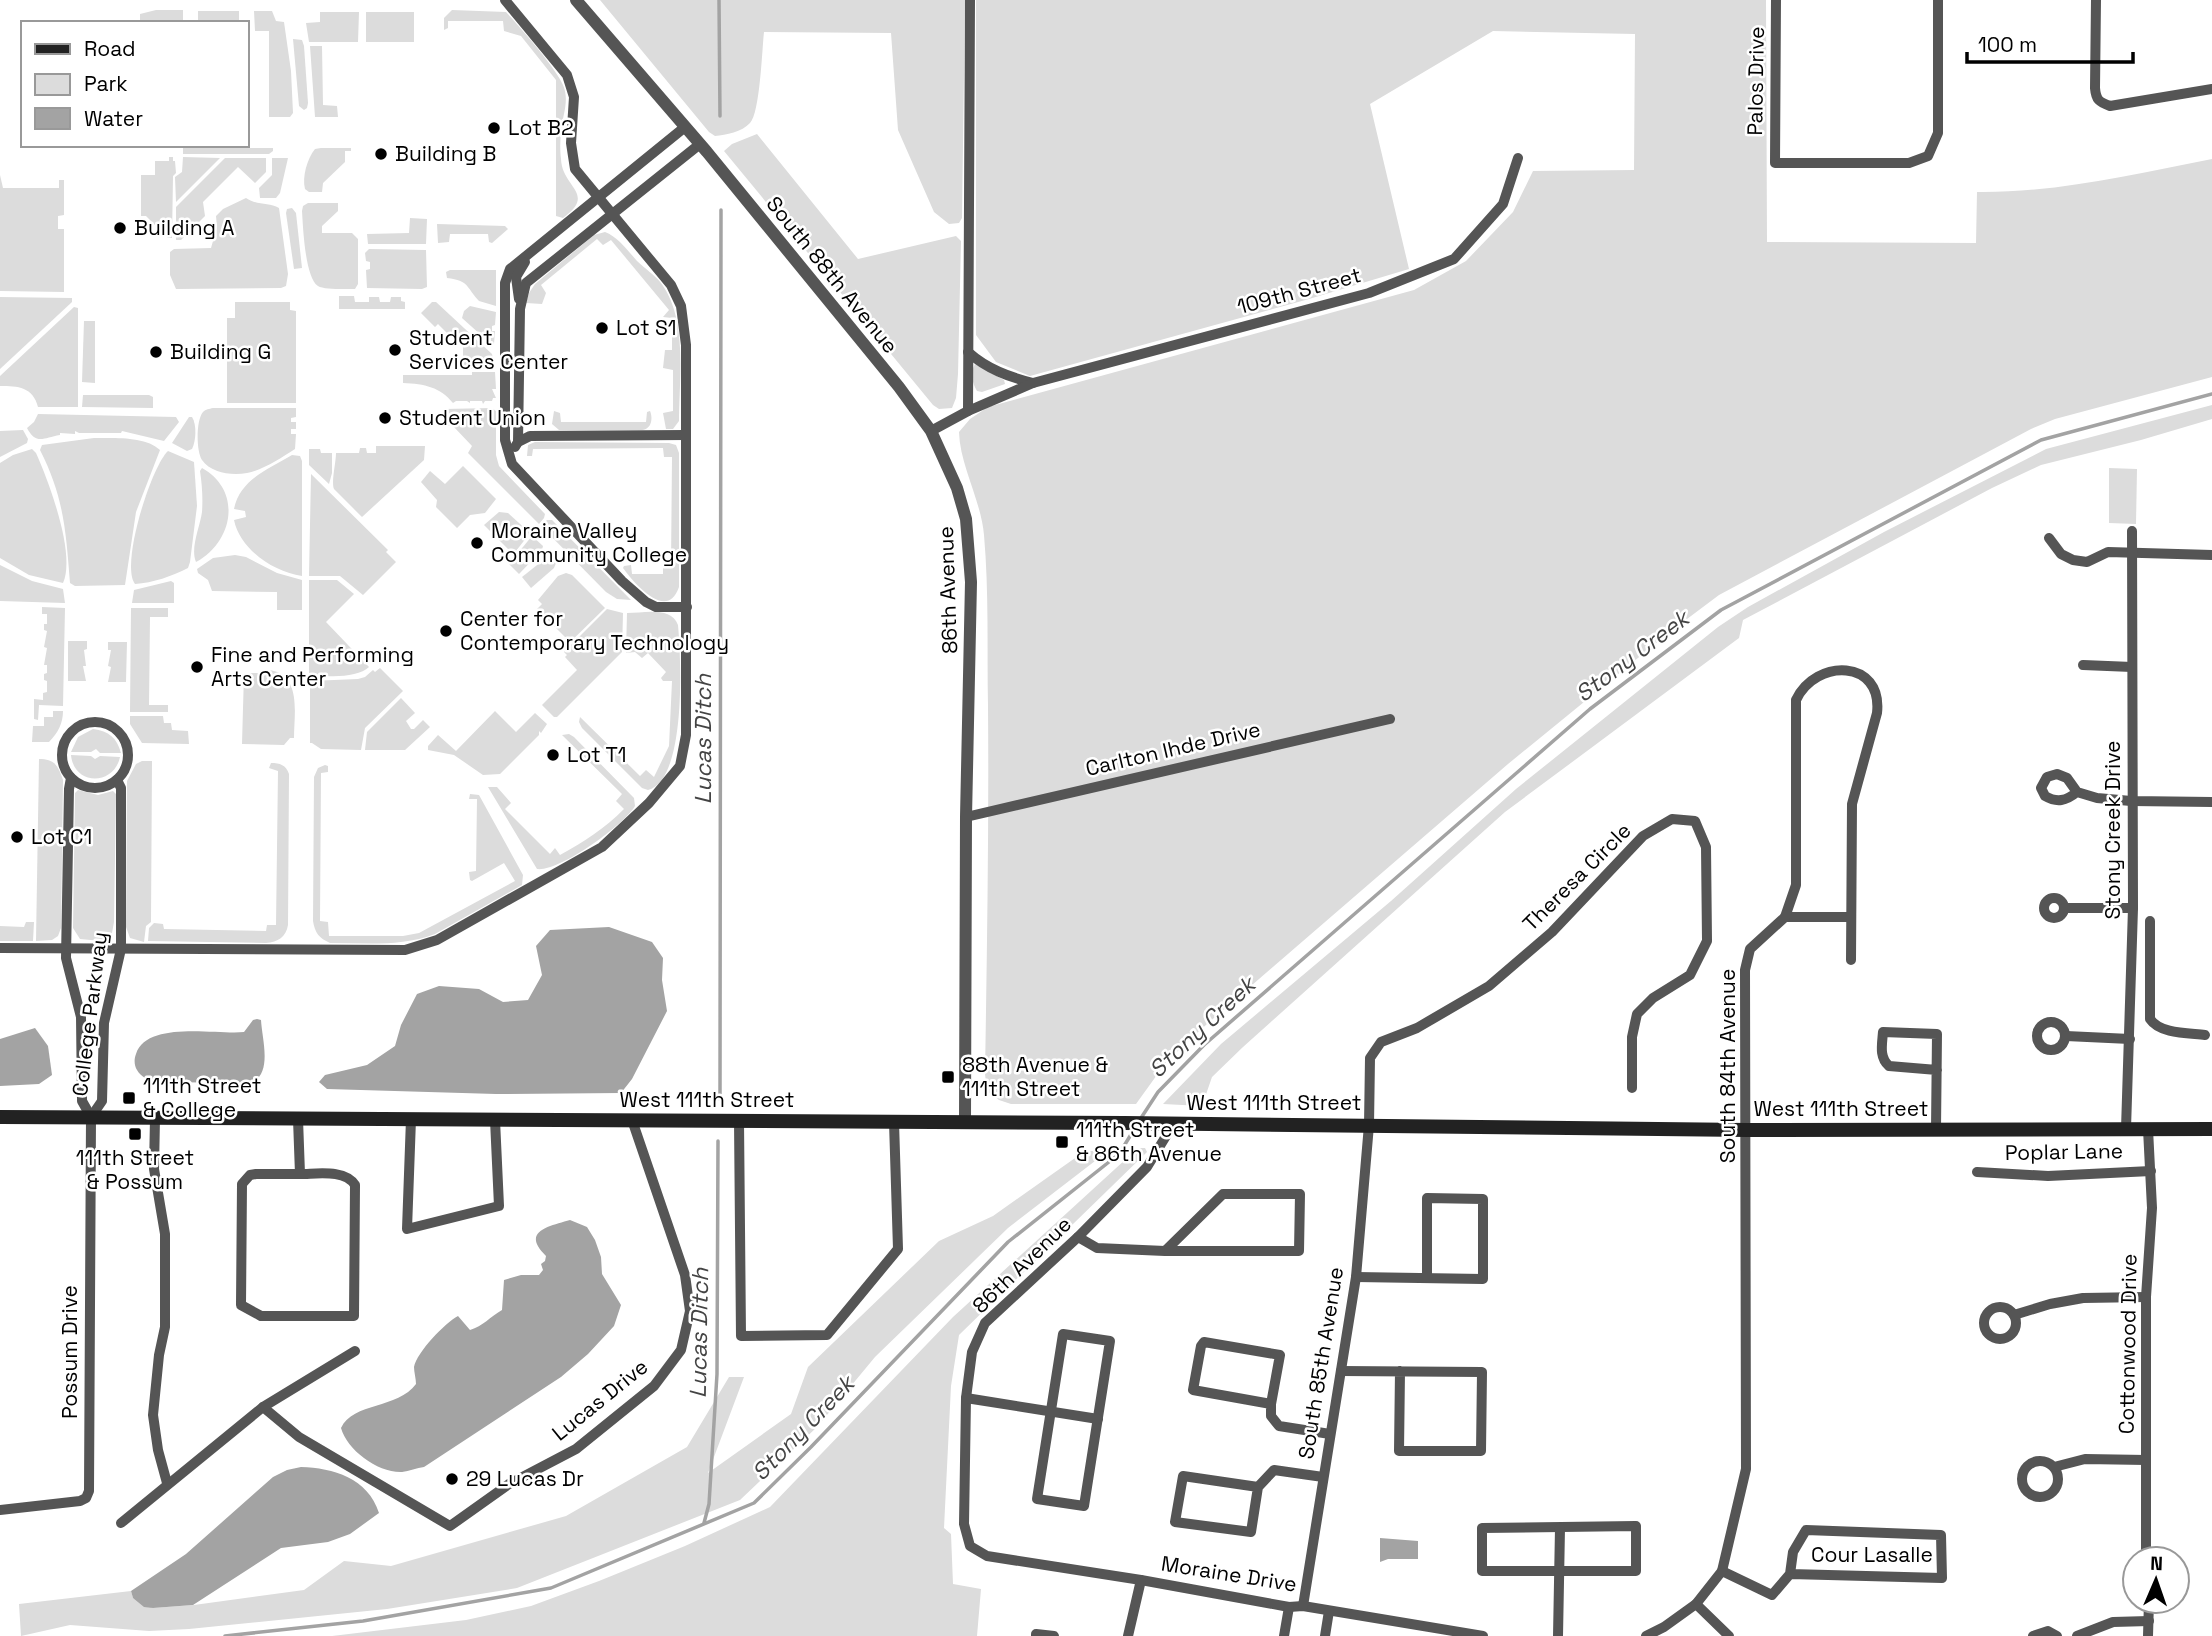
<svg xmlns="http://www.w3.org/2000/svg" width="2212" height="1636" viewBox="0 0 2212 1636" font-family="'Space Grotesk',sans-serif">
<style>
.green{fill:#dcdcdc}
.water{fill:#a3a3a3}
.lines{fill:none;stroke-linecap:round;stroke-linejoin:round}
.stream{stroke:#a3a3a3;stroke-width:3.5}
.minor{stroke:#555;stroke-width:10}
.tertiary{stroke:#555;stroke-width:12}
.secondary{stroke:#222;stroke-width:14}
.poi-dot{fill:#000;stroke:#fff;stroke-width:2.5}
.labels{text-anchor:middle;stroke-width:5;stroke-linejoin:round;paint-order:stroke}
.street-label{font-size:21px;fill:#000;stroke:#fff}
.poi-label{font-size:21px;fill:#000;stroke:#fff;text-anchor:start}
.water-label{font-size:23px;font-style:italic;fill:#444;stroke:#fff}
</style>
<rect width="100%" height="100%" fill="#fff"/>
<g class="green">
<path d="M600,0H965L962,218L959,223L949,224L934,212L898,130L891,33L764,32C762,50 760,113 750,123C742,132 726,135 715,136L709,132Z"/>
<path d="M976,0H1766L1767,242L1976,243L1977,192C2057,193 2134,174 2212,159V377L2055,419L2031,429L1719,595L1671,631L1508,764L1207,1024L1167,1061L1136,1104H1011L999,1100L987,1091L985,1074C987,951 989,829 988,706C987,649 989,592 984,535C981,500 960,466 959,432L970,419L988,407L1414,290L1466,261L1513,212L1533,171L1634,170L1635,34L1493,31L1370,104L1409,269L1309,299L1030,376L996,362L976,335Z"/>
<polygon points="156,10 183,10 183,23 140,23 140,14"/>
<path d="M452,10L506,12C520,27 556,68 563,85C570,101 562,116 561,132C560,141 560,151 561,159C562,188 597,193 563,218L556,216V80L521,36L504,31L503,21H448V28L444,30V18Z"/>
<rect x="198" y="11" width="41" height="12"/>
<polygon points="254,11 272,11 276,21 284,22 291,71 293,113 290,117 269,117 269,31 255,31"/>
<polygon points="320,12 359,12 358,42 309,42 306,23 320,22"/>
<rect x="366" y="12" width="48" height="30"/>
<polygon points="293,39 302,40 304,46 308,103 307,108 304,110 299,106"/>
<polygon points="310,46 322,46 323,105 337,106 338,117 315,117"/>
<polygon points="757,134 858,259 956,236 961,241 958,374 956,398 952,408 939,409 933,405 724,151 732,144"/>
<polygon points="183,148 273,148 273,151 269,154 183,154"/>
<path d="M321,148H351V151H345V162L323,183L322,192H309L305,189C302,177 307,159 315,149Z"/>
<polygon points="169,157 173,157 173,161 175,161 176,173 173,176 172,238 168,238 146,216 141,216 141,175 155,175 155,161 169,161"/>
<polygon points="183,157 220,158 176,202 175,177 182,172"/>
<polygon points="225,158 266,158 266,172 255,183 238,167 203,202 205,216 181,240 176,240 176,207"/>
<polygon points="272,158 288,158 280,193 276,198 260,198 259,188 272,175"/>
<polygon points="0,175 3,188 59,188 59,180 64,180 64,215 58,216 58,229 64,229 64,292 0,291"/>
<path d="M246,198C258,206 269,202 279,208L288,274L286,286L281,288L176,289L170,275V252L174,249L211,248L217,227L216,216L223,209Z"/>
<path d="M308,203H338V211L322,226V233H352L358,239V284L355,289C347,289 324,290 318,286C305,278 303,227 302,211L303,206Z"/>
<polygon points="292,208 296,213 302,268 294,269 286,213 287,209"/>
<polygon points="410,218 427,219 426,244 368,244 367,234 409,233"/>
<polygon points="437,224 505,226 508,229 492,243 489,242 488,234 450,234 449,242 438,243"/>
<path d="M605,232C618,237 628,251 637,261C645,269 654,274 661,283C688,319 679,378 679,421L673,429H666L663,413L673,411V370L663,368L665,350H672V318L663,317L669,310L611,240L603,245L597,239L541,285L546,293L542,304L526,303L529,293L535,284L594,235Z"/>
<polygon points="369,249 426,250 427,287 422,289 367,288 366,270 370,269 370,262 366,261 365,253"/>
<path d="M450,270H496V306L479,301C465,286 470,281 447,278L446,272Z"/>
<polygon points="339,296 354,296 355,302 369,302 369,297 379,297 380,302 390,302 391,297 401,297 401,301 405,302 405,309 339,309"/>
<polygon points="0,297 72,298 72,302 0,369"/>
<polygon points="235,302 290,302 290,310 296,311 296,403 227,403 227,318 235,318"/>
<polygon points="432,302 436,302 492,354 495,369 463,369 463,339 452,338 438,324 435,327 421,313"/>
<polygon points="470,306 496,312 495,325 492,326 492,331 495,331 494,344 491,344 462,318 464,311"/>
<path d="M74,307L78,308V407H38C33,387 18,386 0,386V376Z"/>
<polygon points="84,321 95,321 95,383 82,382"/>
<path d="M975,364L1004,380L1005,384L982,392L977,391C972,383 970,372 975,364Z"/>
<path d="M472,372H495L496,389H492L496,398H493L492,401H485L483,404L482,401H470V403L467,401H456L453,403C440,387 425,384 403,383V375H472Z"/>
<polygon points="83,395 149,395 153,397 153,408 82,407"/>
<polygon points="2212,405 2212,419 2141,440 2041,465 1992,488 1743,620 1739,638 1505,812 1243,1047 1212,1077 1202,1106 1163,1104 1221,1044 1391,901 1516,789 1718,627 1748,607 1884,532 2046,449"/>
<path d="M213,408H296V417L291,418V422H296V429H291V434H296L295,449C281,458 263,470 247,473C232,476 211,473 202,460C196,451 196,420 203,412C206,409 209,409 213,408Z"/>
<polygon points="492,408 496,411 496,455 499,466 545,514 544,518 539,524 468,453 472,446 453,426 441,426 444,409"/>
<path d="M554,411L560,413L561,422H646L647,412L650,411C653,418 652,429 642,430H559L552,424Z"/>
<path d="M38,414L176,417L179,422L164,441L122,431L121,433H79L75,431V434L60,433V435C43,438 36,445 27,428L34,422Z"/>
<path d="M189,417H192C197,425 196,441 192,449L187,451L172,443Z"/>
<polygon points="23,430 28,439 27,443 0,457 0,431"/>
<path d="M94,438C113,438 146,436 160,450L136,512L125,585L75,586L70,583C66,532 64,497 40,450L42,445Z"/>
<path d="M535,442L669,443L676,445L679,453V587C667,622 634,583 623,568L624,566L631,565L632,574H663V566L671,565L672,457H664L663,448L533,449L532,456H527L528,445Z"/>
<path d="M376,446H425L424,460L362,517L334,489C331,482 336,463 336,453H359L360,448H366L367,453H376Z"/>
<path d="M32,449L36,453C49,482 76,554 63,583L29,575L0,558V463L13,455Z"/>
<polygon points="309,449 320,449 321,453 332,453 332,473 329,484 309,465"/>
<path d="M168,451L194,462L197,506L190,562L188,568C172,576 153,583 135,584C120,565 151,467 168,451Z"/>
<path d="M292,455L300,456L302,461V576C273,572 240,549 234,520L246,517L245,511L234,509C240,479 269,469 292,455Z"/>
<polygon points="463,466 496,499 485,513 470,515 457,528 436,507 437,500 421,482 430,471 445,484"/>
<path d="M202,468C243,491 233,542 196,562C190,548 200,527 202,512C203,498 202,484 200,471Z"/>
<polygon points="2109,468 2137,469 2136,524 2109,523"/>
<polygon points="311,474 388,550 386,552 396,562 363,595 340,576 309,576"/>
<polygon points="499,512 508,513 530,533 516,551 510,551 484,525"/>
<polygon points="547,520 552,520 631,600 617,599 606,592 541,526"/>
<polygon points="532,536 543,546 542,550 519,574 509,564"/>
<polygon points="551,554 556,563 554,568 531,588 522,577"/>
<polygon points="235,555 246,557 277,573 302,580 302,610 277,610 277,592 212,591 208,580 198,573 197,569 213,558"/>
<polygon points="0,565 32,581 63,589 65,603 0,601"/>
<polygon points="566,573 572,575 605,608 560,652 558,650 567,639 537,609 542,604 538,600 558,576"/>
<path d="M309,580H337L354,594L326,622L369,667C358,678 324,678 309,673Z"/>
<polygon points="171,581 174,583 174,603 132,603 134,590"/>
<polygon points="42,607 65,608 63,706 39,705 38,720 34,719 34,699 43,700 43,693 47,692 47,681 44,680 44,674 47,673 47,665 44,665 47,648 44,647 47,631 44,630 44,624 47,624 47,614 42,614"/>
<polygon points="131,608 168,608 168,617 150,617 149,705 168,705 168,712 130,712"/>
<polygon points="607,609 623,613 622,652 557,717 554,717 542,705 577,670 565,657 567,655 564,652"/>
<path d="M627,613C644,613 671,606 678,625C681,657 687,780 648,790L642,788L582,728L579,722L580,717L640,776L646,770L654,777L669,746L672,681H663L661,678L666,672L648,653L642,658L635,652L626,653Z"/>
<polygon points="68,641 87,641 87,649 84,650 86,666 83,666 86,681 68,681"/>
<polygon points="108,642 127,642 126,682 108,682 111,667 108,666 111,650 108,650"/>
<polygon points="380,668 403,691 365,728 361,750 321,749 312,743 310,743 310,681 358,679 365,677 373,670 375,672"/>
<path d="M270,670C302,676 294,713 294,738H290L284,745L242,744L244,673H269Z"/>
<polygon points="401,698 415,713 406,721 411,729 414,729 423,720 430,727 405,750 365,750 367,732"/>
<path d="M53,711H63C63,723 58,733 49,742H32L33,726H44V717H53Z"/>
<polygon points="495,711 516,732 535,713 547,724 541,733 539,731 539,735 500,774 483,775 454,755 428,750 428,746 438,735 456,751"/>
<polygon points="130,716 163,716 164,723 171,723 172,730 188,731 189,744 142,743 130,724"/>
<path d="M93,729C109,731 117,738 121,753H100L96,749L91,752H71L78,737Z"/>
<path d="M569,734L574,737L634,798L635,806C623,826 559,872 537,869L488,787H497L511,803L505,809L550,854L555,848L560,855C584,842 605,828 624,809L616,801L622,794L562,735Z"/>
<path d="M71,755L91,756L95,759L100,756L120,757C114,786 74,786 71,755Z"/>
<path d="M39,759C55,759 58,766 63,780L61,928L58,936L52,940L36,941Z"/>
<polygon points="142,761 152,761 151,922 146,926 144,942 130,938 126,927 127,781 136,764"/>
<path d="M271,763C280,763 286,765 289,774L288,925C286,937 278,942 266,943L148,941L149,928L154,923L163,924L164,929L266,931L267,925H276L278,771L269,768Z"/>
<path d="M325,765L328,766V772L321,773L320,921L328,922L329,936H403L419,933L515,881L504,863L472,881L470,880L469,872L476,871L477,799H469L470,794L479,795L523,875L522,885L435,934C401,947 365,943 330,943C319,938 315,933 313,921L314,777L318,768Z"/>
<polygon points="78,790 98,795 113,791 116,794 114,922 112,933 101,941 80,939 73,928 75,793"/>
<polygon points="26,922 34,922 33,941 0,941 0,926 24,927"/>
<polygon points="1138,1148 1145,1148 1147,1152 959,1335 951,1386 944,1528 951,1534 953,1584 981,1589 977,1636 332,1636 466,1620 531,1606 599,1581 685,1546 770,1507 953,1317"/>
<polygon points="1085,1151 1108,1151 1008,1228 875,1357 817,1427 740,1500 517,1588 387,1609 189,1629 149,1631 70,1625 21,1636 19,1604 131,1591 133,1598 153,1608 194,1605 304,1590 344,1561 391,1566 566,1516 687,1447 729,1377 744,1377 708,1473 791,1414 808,1367 939,1241 993,1216"/>
</g>
<g class="water">
<polygon points="609,927 652,942 663,958 662,980 667,1011 632,1079 621,1093 496,1094 327,1089 319,1082 325,1075 367,1065 395,1046 401,1025 417,994 439,986 479,989 503,1002 528,1000 542,975 536,946 550,930"/>
<path d="M257,1019L261,1020C262,1039 273,1074 251,1083L155,1082C148,1080 141,1077 137,1070C134,1065 134,1059 136,1054C147,1020 217,1035 244,1032L253,1020Z"/>
<polygon points="35,1028 48,1046 52,1075 39,1084 0,1086 0,1039"/>
<path d="M570,1220L587,1227L595,1240L601,1257L602,1274L621,1305L614,1326L588,1354L561,1377L424,1467C417,1468 409,1471 402,1472C378,1473 347,1450 341,1428C353,1402 398,1409 416,1384C416,1379 414,1372 414,1367C417,1352 445,1323 458,1316L470,1330C483,1326 490,1317 502,1310L504,1280L521,1275H539L543,1270L541,1264L545,1261L546,1256C520,1231 550,1226 570,1220Z"/>
<path d="M301,1467C333,1468 368,1478 379,1513L350,1534L328,1542L281,1548L193,1605L153,1608L144,1607L133,1598L131,1591L186,1554L273,1477L287,1470Z"/>
<polygon points="1380,1538 1418,1541 1418,1559 1388,1559 1380,1562"/>
</g>
<g class="lines">
<g class="stream">
<polyline points="719,0 720,116"/>
<polyline points="720,1099 721,210"/>
<polyline points="1141,1118 1158,1092 1204,1045 1590,709 1721,610 2041,440 2212,394"/>
<polyline points="704,1523 709,1504 717,1374 718,1141"/>
<polyline points="225,1636 363,1621 551,1588 754,1503 811,1447 1008,1242 1119,1154 1135,1128"/>
</g>
<g class="minor">
<polyline points="1776,0 1775,163 1909,163 1928,156 1938,133 1938,0"/>
<path d="M2096,0L2095,88C2096,100 2099,102 2110,106L2212,89"/>
<polyline points="685,127 510,269 505,283 505,440 512,464 622,581 646,602 656,607 687,607"/>
<polyline points="519,299 516,277 525,262"/>
<path d="M968,352C987,369 1009,377 1033,383"/>
<polyline points="968,411 1033,383 1369,293 1454,259 1503,204 1518,158"/>
<polyline points="931,431 968,411 970,0"/>
<polyline points="518,442 520,309 526,283 700,144"/>
<polyline points="515,447 518,442 530,436 686,435"/>
<polyline points="2049,538 2061,554 2073,560 2087,562 2108,552 2212,555"/>
<polyline points="2083,665 2132,667"/>
<circle cx="95" cy="755" r="33"/>
<polyline points="71,778 69,789 66,958 81,1017 82,1101 91,1117"/>
<path d="M2077,792C2066,801 2057,803 2045,796L2041,788L2047,777L2057,774L2067,778L2077,792L2097,798L2131,801L2212,802"/>
<polyline points="966,817 1390,719"/>
<circle cx="2054" cy="908" r="10"/>
<polyline points="2064,908 2133,908"/>
<polyline points="1785,917 1850,917"/>
<path d="M2150,921V1019C2160,1034 2188,1033 2205,1035"/>
<polyline points="0,948 405,950 437,940 602,847 649,803 680,766 686,735 686,345 681,306 671,285 575,169 571,143 574,97 567,75 505,0"/>
<circle cx="2051" cy="1036" r="14"/>
<polyline points="2066,1036 2130,1039"/>
<polyline points="91,1117 102,1101 104,1023 121,949 121,788 117,780"/>
<polyline points="155,1118 154,1169 165,1234 165,1327 159,1355 153,1415 158,1450 167,1483"/>
<path d="M298,1119L300,1174H256L250,1175L242,1184L241,1305L261,1316H354L355,1185C345,1169 317,1174 300,1174"/>
<polyline points="411,1119 407,1229 499,1206 495,1120"/>
<polyline points="739,1121 741,1336 827,1335 898,1249 894,1122"/>
<polyline points="1174,1123 1147,1167 1078,1237 985,1323 972,1352 966,1398 964,1524 970,1546 987,1556 1141,1580 1289,1607 1303,1606 1483,1636"/>
<path d="M1936,1129L1937,1034L1883,1032C1882,1045 1879,1057 1889,1066L1937,1070"/>
<polyline points="2126,1129 2133,908 2132,531"/>
<polyline points="1977,1172 2048,1176 2151,1171"/>
<polyline points="1078,1237 1097,1248 1165,1251 1223,1194 1300,1194 1299,1251 1165,1251"/>
<polyline points="1356,1277 1483,1279 1483,1199 1427,1198 1427,1278"/>
<circle cx="2000" cy="1323" r="16"/>
<polyline points="2014,1315 2050,1304 2083,1298 2146,1297"/>
<polygon points="1063,1334 1110,1341 1084,1506 1037,1499"/>
<polyline points="1341,1371 1482,1372 1481,1451 1399,1451 1400,1371"/>
<polyline points="966,1398 1098,1419"/>
<polyline points="1271,1404 1280,1355 1204,1342 1201,1346 1193,1390 1271,1404 1271,1416 1279,1426 1330,1434"/>
<polyline points="263,1407 299,1437 450,1526 509,1484 576,1449 654,1386 681,1350 690,1311 685,1275 632,1120"/>
<circle cx="2040" cy="1479" r="18"/>
<polyline points="2054,1467 2085,1459 2146,1460"/>
<polyline points="1258,1487 1251,1532 1175,1522 1183,1476 1258,1487 1274,1470 1323,1477"/>
<polyline points="0,1510 80,1501 86,1498 89,1491 91,1117"/>
<polyline points="121,1523 263,1407 355,1351"/>
<polygon points="1636,1526 1636,1571 1482,1571 1482,1528"/>
<polyline points="2146,1559 2146,1297 2152,1208 2148,1129"/>
<polyline points="1722,1571 1772,1595 1790,1574 1942,1578 1941,1535 1806,1530 1793,1552 1790,1574"/>
<polyline points="1696,1604 1729,1636"/>
<polyline points="1303,1606 1356,1277 1369,1125 1370,1058 1381,1042 1417,1028 1489,986 1552,932 1643,836 1672,819 1695,821 1706,847 1707,941 1690,975 1653,998 1637,1014 1632,1037 1632,1088"/>
<polyline points="1036,1636 1036,1634 1054,1636"/>
<polyline points="1128,1636 1141,1580"/>
<polyline points="1284,1636 1289,1607"/>
<polyline points="1325,1636 1329,1611"/>
<polyline points="1558,1636 1560,1528"/>
<path d="M1646,1636L1664,1627L1696,1604L1722,1571L1746,1469L1745,970L1750,949L1785,917L1796,885V700C1816,658 1883,659 1877,713L1852,804L1851,960"/>
<polyline points="2033,1636 2048,1631 2057,1636"/>
<polyline points="2077,1636 2113,1622 2149,1621"/>
<polyline points="2148,1636 2149,1601"/>
</g>
<polyline class="tertiary" points="576,0 707,152 899,387 931,431 957,488 966,519 971,582 966,817 965,1122"/>
<polyline class="secondary" points="0,1117 1125,1123 1747,1130 2212,1129"/>
</g>
<g class="poi-dot">
<circle cx="494" cy="128" r="7"/>
<circle cx="381" cy="154" r="7"/>
<circle cx="120" cy="228" r="7"/>
<circle cx="602" cy="328" r="7"/>
<circle cx="395" cy="350" r="7"/>
<circle cx="156" cy="352" r="7"/>
<circle cx="385" cy="418" r="7"/>
<circle cx="477" cy="543" r="7"/>
<circle cx="446" cy="631" r="7"/>
<circle cx="197" cy="667" r="7"/>
<circle cx="553" cy="755" r="7"/>
<circle cx="17" cy="837" r="7"/>
<rect x="941" y="1070" width="14" height="14" rx="3.5"/>
<rect x="122" y="1091" width="14" height="14" rx="3.5"/>
<rect x="128" y="1127" width="14" height="14" rx="3.5"/>
<rect x="1055" y="1135" width="14" height="14" rx="3.5"/>
<circle cx="452" cy="1479" r="7"/>
</g>
<g class="labels">
<g class="street-label">
<text transform="translate(1756 81) rotate(-89)" y="7">Palos Drive</text>
<text transform="translate(832 275) rotate(51)" y="7">South 88th Avenue</text>
<text transform="translate(1299 291) rotate(-15)" y="7">109th Street</text>
<text transform="translate(948 590) rotate(-92)" y="7">86th Avenue</text>
<text transform="translate(1173 749) rotate(-13)" y="7">Carlton Ihde Drive</text>
<text transform="translate(2113 830) rotate(-90)" y="7">Stony Creek Drive</text>
<text transform="translate(1577 877) rotate(-45)" y="7">Theresa Circle</text>
<text transform="translate(90 1014) rotate(-83)" y="7">College Parkway</text>
<text transform="translate(1728 1066) rotate(-90)" y="7">South 84th Avenue</text>
<text x="707" y="1107">West 111th Street</text>
<text x="1274" y="1110">West 111th Street</text>
<text x="1841" y="1116">West 111th Street</text>
<text transform="translate(2064 1152) rotate(-1)" y="7">Poplar Lane</text>
<text transform="translate(1022 1265) rotate(-44)" y="7">86th Avenue</text>
<text transform="translate(2128 1344) rotate(-89)" y="7">Cottonwood Drive</text>
<text transform="translate(70 1352) rotate(-90)" y="7">Possum Drive</text>
<text transform="translate(1321 1363) rotate(-81)" y="7">South 85th Avenue</text>
<text transform="translate(600 1400) rotate(-39)" y="7">Lucas Drive</text>
<text x="1872" y="1562">Cour Lasalle</text>
<text transform="translate(1229 1574) rotate(9)" y="7">Moraine Drive</text>
</g>
<g class="poi-label">
<text x="508" y="135">Lot B2</text>
<text x="395" y="161">Building B</text>
<text x="134" y="235">Building A</text>
<text x="616" y="335">Lot S1</text>
<text x="409" y="345">Student<tspan x="409" dy="24">Services Center</tspan></text>
<text x="170" y="359">Building G</text>
<text x="399" y="425">Student Union</text>
<text x="491" y="538">Moraine Valley<tspan x="491" dy="24">Community College</tspan></text>
<text x="460" y="626">Center for<tspan x="460" dy="24">Contemporary Technology</tspan></text>
<text x="211" y="662">Fine and Performing<tspan x="211" dy="24">Arts Center</tspan></text>
<text x="567" y="762">Lot T1</text>
<text x="31" y="844">Lot C1</text>
<text x="962" y="1072">88th Avenue &amp;<tspan x="962" dy="24">111th Street</tspan></text>
<text x="143" y="1093">111th Street<tspan x="143" dy="24">&amp; College</tspan></text>
<text x="1076" y="1137">111th Street<tspan x="1076" dy="24">&amp; 86th Avenue</tspan></text>
<text x="135" y="1165" text-anchor="middle">111th Street<tspan x="135" dy="24">&amp; Possum</tspan></text>
<text x="466" y="1486">29 Lucas Dr</text>
</g>
<g class="water-label">
<text transform="translate(1632 656) rotate(-37)" y="8">Stony Creek</text>
<text transform="translate(703 739) rotate(-90)" y="8">Lucas Ditch</text>
<text transform="translate(1202 1027) rotate(-43)" y="8">Stony Creek</text>
<text transform="translate(699 1333) rotate(-89)" y="8">Lucas Ditch</text>
<text transform="translate(803 1428) rotate(-46)" y="8">Stony Creek</text>
</g>
</g>
<rect x="21" y="21" width="228" height="126" fill="#ffffff" stroke="#999999" stroke-width="2"/>
<rect x="35" y="44" width="35" height="10" fill="#222222" stroke="#999999" stroke-width="2"/>
<text x="84" y="56" font-size="21" fill="#000000">Road</text>
<rect x="35" y="74" width="35" height="21" fill="#dcdcdc" stroke="#999999" stroke-width="2"/>
<text x="84" y="91" font-size="21" fill="#000000">Park</text>
<rect x="35" y="108" width="35" height="21" fill="#a3a3a3" stroke="#999999" stroke-width="2"/>
<text x="84" y="126" font-size="21" fill="#000000">Water</text>
<g transform="translate(2156 1580) rotate(2)"><circle r="33" fill="#ffffff" stroke="#999999" stroke-width="2"/>
<path d="M0-5L12 26L0 18L-12 26Z" fill="#000000"/>
<text y="-10" font-size="19" font-weight="bold" text-anchor="middle" fill="#000000">N</text>
</g>
<path d="M1967 52v10h166v-10" fill="none" stroke="#000000" stroke-width="3.5"/>
<text x="1978" y="52" font-size="21" fill="#000000" stroke="#ffffff" stroke-width="5" paint-order="stroke">100 m</text>
</svg>
